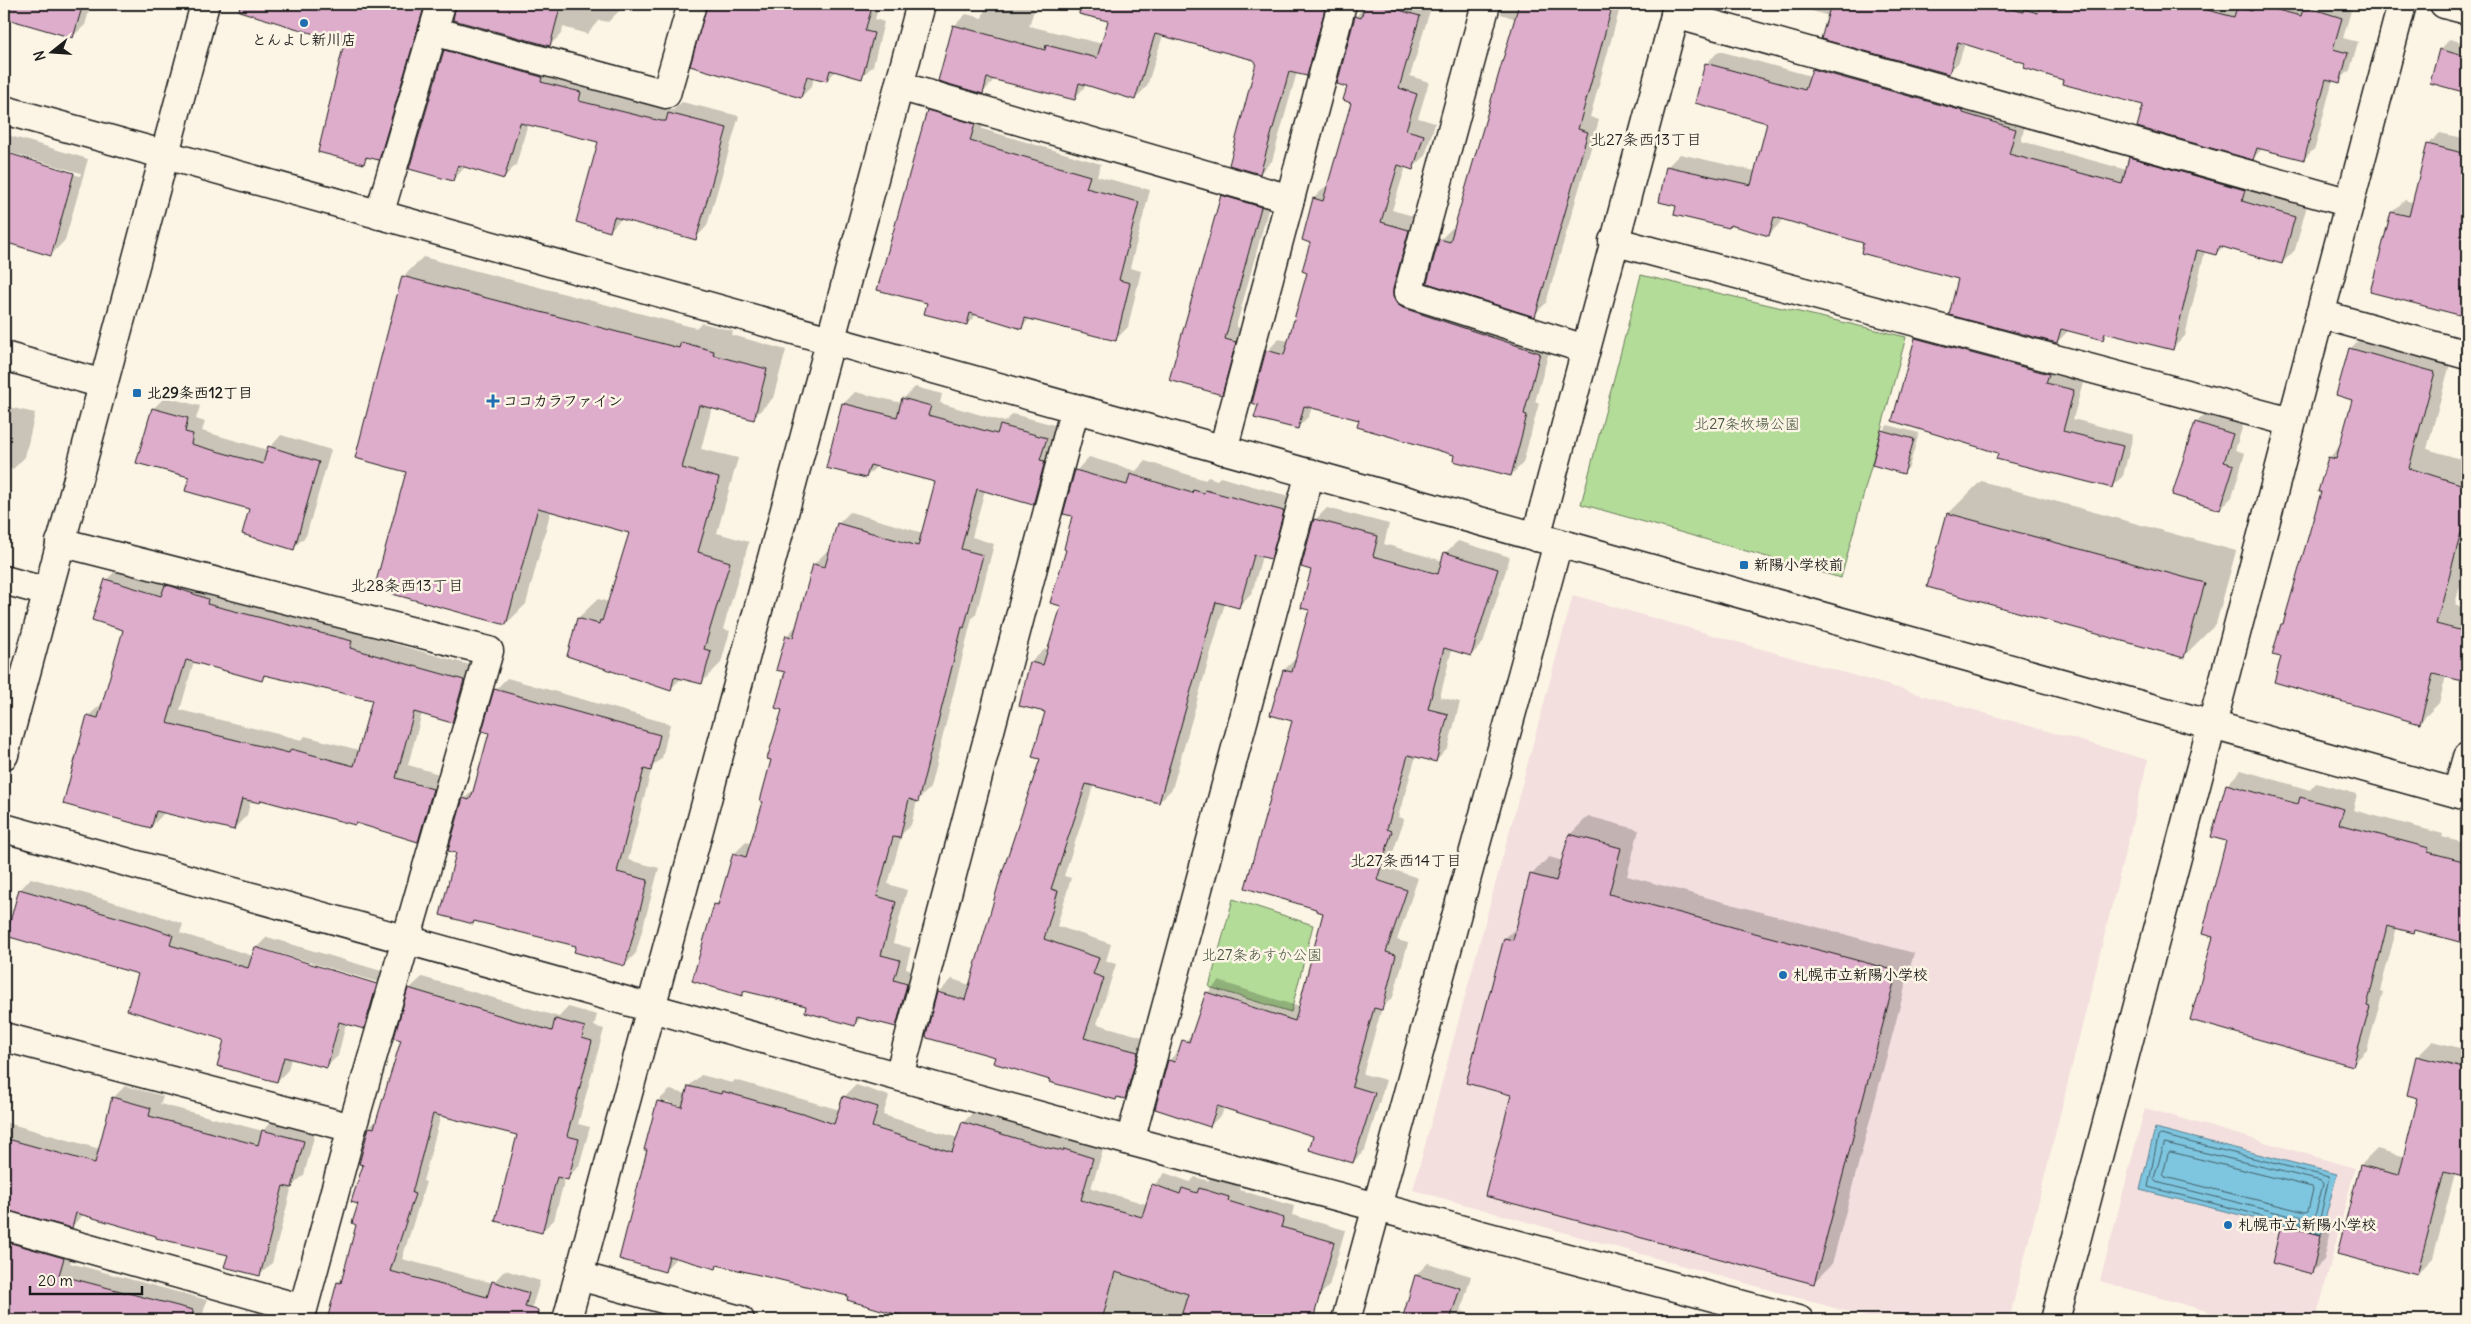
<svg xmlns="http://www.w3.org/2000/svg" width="2471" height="1324" viewBox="0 0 2471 1324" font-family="Delius,'Klee One',sans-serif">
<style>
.built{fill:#f3dfde}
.green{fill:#b4dc99;stroke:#687c5a}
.water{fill:#7ec5df;stroke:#578191}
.shadow{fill:#0003;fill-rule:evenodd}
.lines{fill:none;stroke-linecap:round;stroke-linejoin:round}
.shore{stroke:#43606a;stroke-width:1}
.building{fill:#dfadcc;stroke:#1c1c1c;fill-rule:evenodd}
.street-casing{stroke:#1c1c1c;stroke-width:31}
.secondary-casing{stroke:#1c1c1c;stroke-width:31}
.street{stroke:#fcf5e5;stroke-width:28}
.secondary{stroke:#fcf5e5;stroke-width:28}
.poi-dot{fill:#1f6fb2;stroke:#fcf5e5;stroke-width:2}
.labels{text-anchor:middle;stroke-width:5;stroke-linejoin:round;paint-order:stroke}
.poi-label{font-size:15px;font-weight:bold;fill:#1c1c1c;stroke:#fcf5e5;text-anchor:start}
.park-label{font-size:15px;fill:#4a5642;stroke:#fcf5e5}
.neighbourhood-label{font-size:16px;fill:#1c1c1c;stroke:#fcf5e5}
</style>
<rect width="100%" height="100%" fill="#fcf5e5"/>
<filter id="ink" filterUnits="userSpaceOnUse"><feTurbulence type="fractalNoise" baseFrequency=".02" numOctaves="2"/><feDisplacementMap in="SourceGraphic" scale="10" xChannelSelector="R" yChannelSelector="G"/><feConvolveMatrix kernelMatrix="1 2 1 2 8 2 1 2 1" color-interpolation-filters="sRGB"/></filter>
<g filter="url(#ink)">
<g class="built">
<polygon points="1573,595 2148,760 2009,1320 1877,1320 1413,1190"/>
<polygon points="2145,1108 2355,1168 2316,1320 2239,1320 2100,1281"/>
</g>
<g class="green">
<polygon points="1641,275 1906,337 1841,578 1581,504"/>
<polygon points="1233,899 1313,925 1291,1012 1209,987"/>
</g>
<polygon class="water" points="2155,1128 2337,1174 2321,1235 2140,1190"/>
<g class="shadow">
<polygon points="25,4 91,4 85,25 72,37 20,22"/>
<polygon points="279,4 433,4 391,147 378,159 370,156 364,162 345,42 274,21"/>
<polygon points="457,4 622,4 620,10 608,22 599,20 587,34 563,27 562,33 550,45 454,19"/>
<polygon points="709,4 880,4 875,19 884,22 873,66 861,77 836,71 827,80 814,76 812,86 801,97 692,65"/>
<polygon points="987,4 1036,4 1029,26 1103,44 1115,4 1334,4 1318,62 1306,75 1297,72 1272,161 1260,173 1257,63 1255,59 1163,35 1147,86 1135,99 1087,84 1075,98 995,78 983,93 954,26 966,14 982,18"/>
<polygon points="1366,4 1432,4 1410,76 1429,82 1418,118 1435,123 1425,156 1413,168 1406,166 1392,210 1420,218 1405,276 1552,341 1535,402 1539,403 1523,463 1511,475 1360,419 1312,407 1309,416 1297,428 1259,404 1267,351 1279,339 1289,341 1309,272 1314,198 1326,186 1328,187 1353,102 1349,86 1356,17"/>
<polygon points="1503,4 1621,4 1590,117 1599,120 1546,303 1534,315 1440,240 1452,228 1456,229 1516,19 1501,14"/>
<polygon points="1789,4 2342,4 2352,7 2343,38 2358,42 2350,70 2339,81 2333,79 2315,148 2304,159 2263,148 2253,158 2145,105 2064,79 2027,62 1965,43 1959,62 1948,73 1829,16"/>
<polygon points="457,38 592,80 590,89 673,110 682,102 739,116 707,226 695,239 622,218 609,231 600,141 528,123 516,165 504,177 466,166 453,180 445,51"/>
<polygon points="2450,39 2467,44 2467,93 2432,83 2440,50"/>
<polygon points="1719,51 1811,76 1813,69 1826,57 2027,117 2021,141 2127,170 2130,158 2143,146 2307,205 2295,250 2282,263 2224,246 2216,254 2205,251 2185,336 2172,349 2108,333 2103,338 2069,330 2057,342 1959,278 1865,242 1782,218 1781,222 1769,235 1678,205 1668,166 1680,154 1755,171 1768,122 1706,64"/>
<polygon points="940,99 986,112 982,129 1101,164 1097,176 1150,190 1130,268 1141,271 1128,327 1115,340 1031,318 1021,327 977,314 967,324 928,302 928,111"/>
<polygon points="2440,133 2467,139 2467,212 2463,228 2467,229 2467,315 2372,291 2392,212 2405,200 2414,203 2428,145"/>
<polygon points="4,134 88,159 65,240 51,255 4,241 4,154 80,176 81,173 4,151"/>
<polygon points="1234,184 1272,195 1236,327 1247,330 1233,381 1221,393 1222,196"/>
<polygon points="423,257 696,328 702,323 733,331 732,335 786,350 773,398 753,418 712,407 701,449 738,458 717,533 749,542 723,629 730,631 721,663 701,683 682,678 670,689 578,618 598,599 609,602 630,532 551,510 526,604 506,624 408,471 403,277"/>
<polygon points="1927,327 2084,379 2073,419 2133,435 2123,476 2111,487 1916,338"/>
<polygon points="2369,330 2453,353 2427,449 2467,461 2467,566 2465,565 2455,605 2467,609 2467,681 2446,676 2439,703 2420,722 2282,656 2282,624 2286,620 2322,492 2329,458 2340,446 2354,399 2350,349"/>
<polygon points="915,387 942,394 940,403 1005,422 1013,414 1058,426 1045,491 1033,504 985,490 972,537 994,544 976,614 972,618 930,788 917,801 911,825 902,834 888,884 907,890 893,943 911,948 906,968 918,972 907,1013 895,1026 862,1017 855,1024 808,1006 747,990 742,995 715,905 722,898 734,854 746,842 752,844 764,801 783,709 787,636 798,624 814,564 826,552 830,553 838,524 850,512 923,533 936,482 877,466 866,477 843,404 855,392 902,403 903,399"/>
<polygon points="165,397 200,406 196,419 205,422 202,431 268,450 281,435 331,450 306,536 293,548 251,509 191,476 153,409"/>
<polygon points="4,406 35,413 25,457 13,469 9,468 4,486"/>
<polygon points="2208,411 2244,422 2235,450 2245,453 2232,497 2220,509 2196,423"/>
<polygon points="1888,425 1919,433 1909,467 1903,473 1882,431"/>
<polygon points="1089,457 1136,471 1145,461 1205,480 1208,477 1217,480 1220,477 1296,498 1284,544 1270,558 1262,556 1252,593 1239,606 1225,603 1172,789 1159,802 1094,784 1064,876 1071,878 1057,926 1111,944 1106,961 1116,964 1097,1024 1150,1039 1138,1084 1125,1098 1119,1096 1116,1099 1051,1079 996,1056 938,993 952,979 970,985 1041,758 1046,712 1021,705 1031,662 1045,649 1049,650 1063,605 1076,471"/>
<polygon points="1981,481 2236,551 2216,624 2184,656 1929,586 1949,513"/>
<polygon points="1327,508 1389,524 1384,544 1443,561 1445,553 1458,541 1510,557 1483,643 1471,655 1452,649 1440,697 1460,702 1448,748 1436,761 1416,756 1398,817 1404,819 1388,868 1418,878 1397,940 1408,943 1393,997 1382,1008 1363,1074 1386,1080 1365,1150 1353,1162 1315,1135 1224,1107 1222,1114 1210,1126 1169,1061 1195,1030 1207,993 1219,981 1300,1007 1325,913 1294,720 1284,670 1296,658 1311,609 1315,520"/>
<path d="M120,567L364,628L363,635L477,667L465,708L452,722L422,713L408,765L446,776L431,827L418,840L357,822L262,799L251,800L247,815L234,829L165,812L151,827L88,716L103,703L124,629L106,580ZM194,661L262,679L267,674L373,699L359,750L305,736L302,740L180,710Z"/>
<polygon points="507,678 670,724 662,758 652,767 628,860 659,868 636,953 625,965 577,945 476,920 473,923 457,852 464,799 475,788 490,732 495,690"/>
<polygon points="2241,770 2310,790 2316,783 2357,794 2353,810 2443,834 2442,837 2467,844 2467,939 2397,927 2380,991 2383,992 2367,1050 2353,1064 2214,936 2228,840 2227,785"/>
<polygon points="1588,816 1639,830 1627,876 1914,953 1832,1264 1814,1282 1513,1094 1468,1082 1505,938 1518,926 1531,875 1549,857 1563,861 1570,835"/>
<path d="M31,878L152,913L183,924L180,933L253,956L256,948L267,937L388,973L375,1016L364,1028L346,1023L338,1056L326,1067L291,1058L288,1070L277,1081L139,973L20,890ZM261,948L384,984L383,987L261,951Z"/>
<polygon points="422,977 559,1017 568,1007 597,1015 594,1026 604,1029 578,1124 590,1127 579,1166 567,1178 565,1178 554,1220 541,1232 518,1134 441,1115 423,1181 426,1182 402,1259 493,1283 505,1270 540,1281 528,1320 329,1320 338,1283 343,1277 358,1224 370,1127 378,1119 402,1039 409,989"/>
<polygon points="2433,1041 2467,1050 2467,1177 2455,1174 2433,1258 2417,1274 2338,1253 2361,1165 2377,1149 2405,1157 2420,1098 2417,1057"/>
<path d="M701,1075L732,1083L735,1080L840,1110L844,1097L856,1085L889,1096L883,1115L958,1138L963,1123L974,1111L1060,1136L1104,1147L1091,1188L1146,1204L1154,1185L1165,1173L1190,1182L1195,1177L1208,1181L1211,1177L1240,1186L1239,1190L1294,1206L1292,1215L1345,1230L1329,1286L1318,1297L1291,1290L1283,1320H921L849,1299L850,1296L719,1264L716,1267L677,1257L665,1270L649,1149L658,1101L670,1090L687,1094L689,1086ZM664,1101L688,1108V1110L664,1104Z"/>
<polygon points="125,1086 163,1096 160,1104 263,1131 276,1118 316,1129 304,1175 292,1186 272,1263 260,1275 229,1254 84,1214 72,1226 4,1209 4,1122 100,1149 113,1098"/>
<polygon points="2295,1214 2333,1223 2324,1260 2312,1272 2282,1226"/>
<polygon points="4,1222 75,1246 70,1263 207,1300 201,1320 4,1320"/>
<polygon points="1428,1263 1471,1276 1461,1311 1497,1320 1404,1320 1416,1275"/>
<polygon points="1588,1311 1622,1320 1578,1320"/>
<polygon points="2114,1312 2151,1320 2106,1320"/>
<polygon points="611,1316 630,1320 606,1320"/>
</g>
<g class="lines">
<g class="shore">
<polygon points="2161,1135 2329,1177 2318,1228 2315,1229 2148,1187 2158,1137"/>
<polygon points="2165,1143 2321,1181 2323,1184 2314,1220 2311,1221 2156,1182 2154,1179"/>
<polygon points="2171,1152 2312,1187 2313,1189 2308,1211 2305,1212 2165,1177 2163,1174 2168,1154"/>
</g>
</g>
<g class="building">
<polygon points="4,4 83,4 73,38 4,18"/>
<polygon points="240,4 425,4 379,160 366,157 364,164 318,152 344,43 239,11"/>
<polygon points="456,4 561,4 550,46 453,20"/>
<polygon points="707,4 873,4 865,31 874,33 862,79 830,70 827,81 807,76 801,98 690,66"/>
<polygon points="1080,4 1304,4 1325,9 1307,76 1289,72 1260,174 1229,165 1256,63 1254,60 1155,34 1135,100 1079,83 1075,100 987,78 983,94 938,81 953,25 1045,50 1046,45 1097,58 1108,21 1079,14"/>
<polygon points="1365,4 1378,4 1420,16 1399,88 1417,94 1406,130 1424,135 1413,170 1398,165 1381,222 1409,230 1393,289 1393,297 1397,304 1403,308 1540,353 1524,414 1527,415 1511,476 1453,461 1454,455 1357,427 1359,420 1304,406 1298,429 1254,418 1258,405 1252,403 1266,350 1284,355 1307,273 1302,271 1310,243 1302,240 1313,198 1323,201 1351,103 1343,100 1347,87 1337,84 1355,16 1361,18"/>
<polygon points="1519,4 1613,4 1578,129 1588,132 1535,317 1427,283 1439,239 1450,242"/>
<polygon points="1831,4 1994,4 2023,12 2024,9 2038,13 2041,4 2185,4 2234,17 2237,7 2252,11 2254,4 2301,16 2304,6 2342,18 2333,49 2348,53 2340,83 2326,79 2304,160 2257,148 2253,160 2137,127 2143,105 2062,84 2063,80 2024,68 2025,63 1958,42 1949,74 1821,39"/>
<polygon points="2439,49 2467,57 2467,93 2430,83"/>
<polygon points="444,50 542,77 541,82 581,92 579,101 661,121 666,121 668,113 727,128 696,240 614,217 610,232 576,222 598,142 520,123 504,179 458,165 453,181 409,169"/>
<polygon points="1705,63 1805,90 1812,69 1963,111 1963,113 2016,129 2009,154 2122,184 2129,157 2245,190 2242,201 2295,217 2282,264 2219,246 2216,255 2197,250 2173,350 2105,333 2103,340 2061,329 2057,343 1949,315 1958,279 1861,253 1863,243 1774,217 1769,236 1730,225 1729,228 1674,215 1676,206 1659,202 1666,166 1751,185 1767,123 1695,103"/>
<polygon points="927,110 975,124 970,141 1090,176 1086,188 1139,202 1119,280 1130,283 1116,341 1025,318 1022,329 970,313 967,325 924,314 927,303 877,290"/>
<polygon points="2427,144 2467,154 2467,317 2370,292 2391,212 2409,216"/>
<polygon points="4,152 74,173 51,256 4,242"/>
<polygon points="1221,195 1261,207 1225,339 1236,342 1222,395 1169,380"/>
<polygon points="402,276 679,348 681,342 714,351 713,355 767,369 754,420 699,405 682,468 719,478 698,552 730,562 704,649 711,651 702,684 674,677 671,691 567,656 577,618 599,624 600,620 602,621 629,533 538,508 506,625 374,589 406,472 355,458"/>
<polygon points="1915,338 2049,374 2046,383 2074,390 2063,431 2123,446 2112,488 1996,459 1998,453 1892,421"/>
<polygon points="2349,348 2435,372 2409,468 2467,486 2467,534 2461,533 2436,624 2467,632 2467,682 2433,674 2420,724 2274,682 2281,657 2272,655 2281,624 2283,624 2321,492 2318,492 2328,457 2336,459 2352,400 2336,395"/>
<polygon points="902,398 931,406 928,415 997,434 1000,425 1047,438 1040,460 1045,461 1033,505 977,489 961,549 983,555 964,628 962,627 918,802 909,799 900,838 893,837 877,896 896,902 881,955 900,960 894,980 907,984 896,1027 857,1017 855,1026 805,1012 806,1006 744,991 742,996 692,981 714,904 718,905 733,853 746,857 763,802 760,801 771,760 767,759 782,710 775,708 785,672 776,670 786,635 793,638 813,564 825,567 837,523 918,546 935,482 870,465 866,478 826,468 842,403 897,417"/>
<polygon points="152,408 188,418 185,432 193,434 191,444 263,464 268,446 319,462 294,550 242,534 249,509 185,491 189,477 136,463"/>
<polygon points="2195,422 2233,434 2224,462 2234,465 2220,510 2172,495"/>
<polygon points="1881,430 1914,439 1904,474 1872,465"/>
<polygon points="1075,470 1127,485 1130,474 1192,493 1193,490 1204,493 1205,490 1284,511 1271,559 1254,555 1239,608 1216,602 1159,803 1086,784 1051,889 1058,891 1044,939 1099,958 1093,974 1104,978 1084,1038 1138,1052 1125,1099 1117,1097 1116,1100 1049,1082 1050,1080 993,1063 995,1057 927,1038 926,1035 937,992 965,1000 1000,879 1040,759 1032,757 1045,712 1019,706 1030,662 1043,665 1061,606 1050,603 1066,550 1064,549 1072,516 1063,514"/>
<polygon points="1947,513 2205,583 2184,658 1927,587"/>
<polygon points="1314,519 1378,536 1373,556 1438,574 1444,552 1498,569 1471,656 1444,648 1428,709 1448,714 1436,762 1408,755 1387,829 1392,831 1377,880 1407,890 1386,952 1396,955 1382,1010 1374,1008 1352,1086 1375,1093 1353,1163 1309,1150 1313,1136 1217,1106 1210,1127 1155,1109 1168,1060 1175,1062 1182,1040 1189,1042 1206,992 1295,1021 1323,913 1316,911 1316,909 1245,888 1292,721 1270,715 1283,670 1292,672 1309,610 1301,608 1311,570 1301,567"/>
<path d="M105,579L161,596L165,585L171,586L208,599L207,604L352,641L350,648L464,680L452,723L414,712L396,778L433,789L418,842L356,823L355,825L261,800L260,803L242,799L234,830L156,811L151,828L63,804L87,715L98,718L123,630L92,620ZM186,660L262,681L264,675L372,700L354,766L291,749L289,753L167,723Z"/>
<polygon points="494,689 660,735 651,771 644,769 617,872 648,880 625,966 574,952 576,946 474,921 473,924 440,915 456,853 448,851 463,798 469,800 472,795 489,733 482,731"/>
<polygon points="2226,784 2298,804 2300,797 2344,809 2339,824 2429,848 2428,852 2467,862 2467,944 2415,930 2414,933 2387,926 2367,1006 2370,1007 2353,1066 2190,1020 2213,937 2202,934 2226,841 2211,837"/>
<polygon points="1569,834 1621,848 1609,894 1897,971 1814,1284 1485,1196 1511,1095 1466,1083 1504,938 1513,940 1530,874 1556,881"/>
<polygon points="19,889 141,924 173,935 170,945 248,968 255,947 377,984 364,1029 339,1022 327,1068 284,1057 277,1082 217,1066 224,1040 127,1010 138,974 6,936"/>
<polygon points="408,988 552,1031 555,1019 585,1027 582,1038 592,1041 567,1136 579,1139 568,1180 557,1177 542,1233 495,1221 517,1135 433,1114 412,1193 415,1194 390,1271 487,1297 492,1281 529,1293 525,1307 538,1310 537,1320 327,1320 337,1282 341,1283 356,1225 352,1223 358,1204 351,1202 363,1165 359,1164 369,1127 374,1128 401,1040 394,1038"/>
<polygon points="2416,1056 2467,1069 2467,1178 2444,1172 2417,1275 2337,1254 2360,1165 2399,1175 2418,1098 2407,1095"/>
<polygon points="688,1086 721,1094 722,1091 802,1114 803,1113 834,1124 843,1096 878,1107 872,1127 952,1152 962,1122 1048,1148 1063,1151 1064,1149 1093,1158 1081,1200 1142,1217 1152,1184 1180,1194 1182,1188 1197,1193 1199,1188 1229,1197 1228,1201 1284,1218 1281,1227 1334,1242 1313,1320 1204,1320 1182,1313 1188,1294 1115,1272 1102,1320 916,1320 847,1300 848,1296 717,1265 716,1269 669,1256 665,1272 619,1259 647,1150 644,1150 657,1101 682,1107"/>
<polygon points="112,1097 151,1108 149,1116 258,1145 262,1130 304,1141 292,1188 283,1186 260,1276 224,1267 228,1255 156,1238 156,1236 76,1213 72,1228 4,1210 4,1138 95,1163"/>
<polygon points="2281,1225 2321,1235 2312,1274 2272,1263"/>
<polygon points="4,1241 64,1258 59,1275 193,1310 192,1320 4,1320"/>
<polygon points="1415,1275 1460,1288 1450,1320 1402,1320"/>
</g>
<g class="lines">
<g class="street-casing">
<g id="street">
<polyline points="1486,4 1408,293 1585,349"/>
<polyline points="2444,4 2467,10"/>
<polyline points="1675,14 2350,203"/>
<polyline points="433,31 666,94 692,4"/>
<polyline points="899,86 1290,199"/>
<polyline points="379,215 441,4"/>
<polyline points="1613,241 2291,422"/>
<polyline points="2320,314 2467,355"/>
<polyline points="4,356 103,384"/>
<polyline points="1223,450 1342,4"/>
<polyline points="1536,537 1678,4"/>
<polyline points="4,580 47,592"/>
<polyline points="2457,793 2467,757"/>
<polyline points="4,828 1130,1141 1799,1320"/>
<polyline points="4,1037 352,1128"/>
<polyline points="899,1076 1075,408"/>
<polyline points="1130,1141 1310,473"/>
<polyline points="4,1225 303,1309 352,1128 489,651 60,542"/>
<polyline points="579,1276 740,1320"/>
<polyline points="567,1320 921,4"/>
<polyline points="1346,1320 1558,543"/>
<polyline points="2055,1320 2402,4"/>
</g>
</g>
<g class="secondary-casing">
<g id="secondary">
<polyline points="4,110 2467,796"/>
<polyline points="4,755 205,4"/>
</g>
</g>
<use href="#street" class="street"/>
<use href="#secondary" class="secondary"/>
</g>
</g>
<g class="poi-dot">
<circle cx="304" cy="23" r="5"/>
<rect x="132" y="388" width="10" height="10" rx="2.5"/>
<path d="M490.5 393.5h5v5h5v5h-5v5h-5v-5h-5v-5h5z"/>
<rect x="1739" y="560" width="10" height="10" rx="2.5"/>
<circle cx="1783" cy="975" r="5"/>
<circle cx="2228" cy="1225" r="5"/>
</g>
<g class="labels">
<g class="poi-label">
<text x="304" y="45" text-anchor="middle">とんよし新川店</text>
<text x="147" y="398">北29条西12丁目</text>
<text x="503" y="406">ココカラファイン</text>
<text x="1754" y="570">新陽小学校前</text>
<text x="1793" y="980">札幌市立新陽小学校</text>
<text x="2238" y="1230">札幌市立 新陽小学校</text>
</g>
<g class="park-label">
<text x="1747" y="429">北27条牧場公園</text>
<text x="1262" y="960">北27条あすか公園</text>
</g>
<g class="neighbourhood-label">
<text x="1646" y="145">北27条西13丁目</text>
<text x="407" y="591">北28条西13丁目</text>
<text x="1406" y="866">北27条西14丁目</text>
</g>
</g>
<rect width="2471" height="1324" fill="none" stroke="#fcf5e5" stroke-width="20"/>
<rect x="10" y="10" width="2451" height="1304" fill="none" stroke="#1c1c1c" stroke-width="2" filter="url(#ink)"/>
<g transform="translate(52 52) rotate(253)" stroke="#fcf5e5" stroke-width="4" paint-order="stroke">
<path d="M0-4L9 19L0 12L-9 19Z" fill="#1c1c1c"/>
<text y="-8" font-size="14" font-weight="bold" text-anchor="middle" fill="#1c1c1c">N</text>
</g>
<path d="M30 1286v8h112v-8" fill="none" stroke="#1c1c1c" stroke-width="2.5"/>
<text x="38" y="1286" font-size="15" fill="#1c1c1c" stroke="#fcf5e5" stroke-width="4" paint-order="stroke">20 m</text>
</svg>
